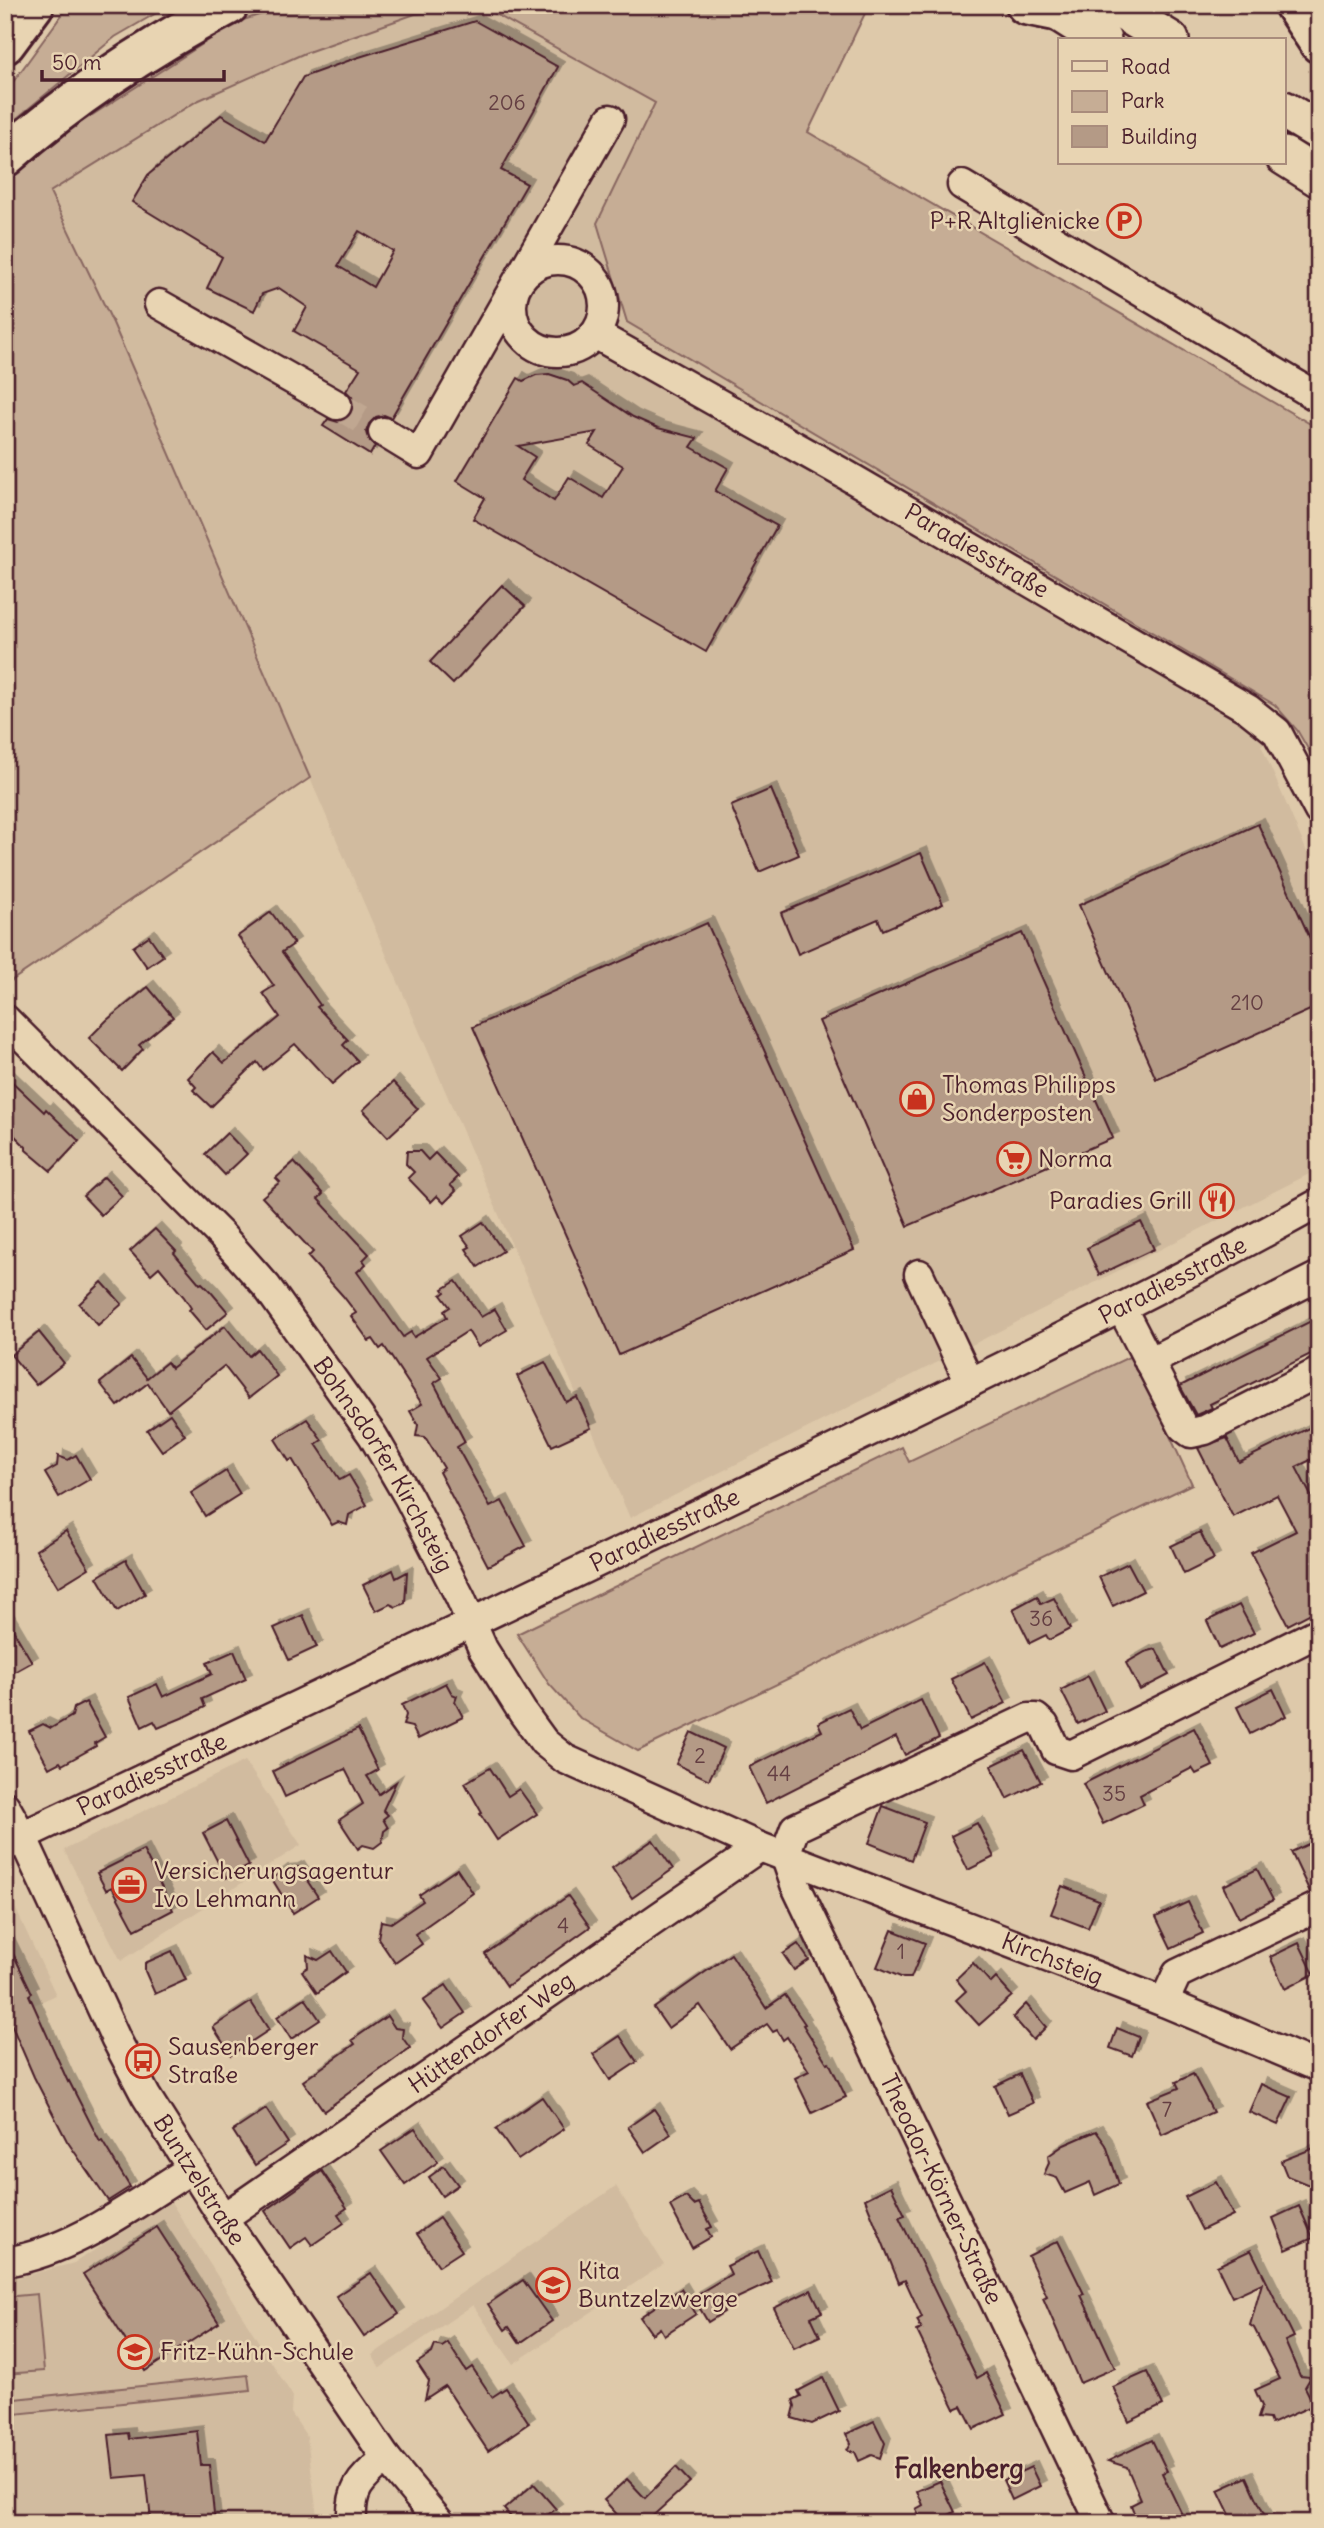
<svg xmlns="http://www.w3.org/2000/svg" width="1324" height="2528" viewBox="0 0 1324 2528" font-family="Delius,sans-serif">
<style>
.built{fill:#d1bb9f}
.green{fill:#c6ad95;stroke:#886660;stroke-width:2}
.building{fill:#b49a86;stroke:#4a1f2b;stroke-width:2;fill-rule:evenodd;filter:url(#shadow)}
.lines{fill:none;stroke-linecap:round;stroke-linejoin:round}
.minor-tunnel{stroke:#c0a791;stroke-width:28;stroke-dasharray:28 14;stroke-linecap:butt}
.minor-casing{stroke:#4a1f2b;stroke-width:33}
.major-casing{stroke:#4a1f2b;stroke-width:42}
.highway-casing{stroke:#4a1f2b;stroke-width:44}
.minor{stroke:#e8d4b2;stroke-width:28}
.major{stroke:#e8d4b2;stroke-width:37}
.highway{stroke:#e8d4b2;stroke-width:38}
.labels{text-anchor:middle;stroke-width:5;stroke-linejoin:round;paint-order:stroke}
.number-label{font-size:21px;fill:#643e42}
.poi-label{font-size:24px;fill:#4a1f2b;stroke:#e8d4b2;text-anchor:start}
.street-label{font-size:24px;fill:#4a1f2b;stroke:#e8d4b2}
.neighbourhood-label{font-size:26px;font-weight:bold;fill:#4a1f2b;stroke:#e8d4b2}
</style>
<defs>
<filter id="shadow"><feDropShadow dx="6" dy="-6" stdDeviation="0" flood-color="#0004"/></filter>
</defs>
<rect width="100%" height="100%" fill="#dec9aa"/>
<filter id="ink" filterUnits="userSpaceOnUse"><feTurbulence type="fractalNoise" baseFrequency=".0143" numOctaves="2"/><feDisplacementMap in="SourceGraphic" scale="14" xChannelSelector="R" yChannelSelector="G"/><feConvolveMatrix kernelMatrix="1 2 1 2 8 2 1 2 1" color-interpolation-filters="sRGB"/></filter>
<g filter="url(#ink)">
<g class="built">
<polygon points="481,6 655,103 597,223 628,322 1275,705 1297,730 1261,745 1319,880 1319,1169 630,1518 113,323 50,192 197,101 305,53 415,14"/>
<polygon points="245,1761 301,1845 121,1961 64,1850"/>
<polygon points="5,1886 56,1995 5,2018"/>
<polygon points="616,2186 664,2264 513,2364 473,2305 380,2368 372,2355"/>
<polygon points="171,2202 292,2395 291,2413 307,2437 318,2523 5,2523 5,2281 74,2263"/>
</g>
<g class="green">
<polygon points="69,5 170,5 115,37 5,128 5,93"/>
<polygon points="290,5 869,5 808,132 1319,429 1319,768 1297,730 1275,705 627,322 597,223 655,103 481,6 415,14 305,53 197,101 50,192 113,323 310,778 5,985 5,185 41,148 237,22"/>
<polygon points="1133,1355 1192,1484 638,1751 580,1718 549,1684 517,1634 902,1447 909,1462"/>
<polygon points="37,2294 44,2371 5,2374 5,2297"/>
<polygon points="248,2375 250,2390 5,2415 5,2400"/>
</g>
<g class="building">
<path d="M475,21L558,67L501,170L527,184L391,418L384,415L376,417L369,424L366,432L368,439L375,446L370,455L323,426L328,419L338,422L346,419L351,414L354,404L352,397L346,391L360,369L294,331L307,307L279,288L262,294L254,311L207,288L222,257L132,202L148,175L221,115L265,141L303,77L356,58ZM359,231L393,251L373,287L338,266Z"/>
<path d="M549,374L567,380L574,386L582,383L633,417L658,428L697,438L691,447L728,468L715,491L777,526L706,652L473,519L485,498L457,481L518,378L523,381L536,375ZM597,432L589,445L623,466L603,498L569,477L554,501L521,480L535,457L518,446Z"/>
<polygon points="502,585 525,606 453,684 430,662"/>
<polygon points="771,789 799,855 759,872 731,806"/>
<polygon points="1258,824 1319,958 1319,1006 1156,1079 1079,905"/>
<polygon points="921,853 943,904 883,930 878,919 798,954 781,913"/>
<polygon points="271,912 294,944 282,952 320,1005 317,1007 348,1040 343,1045 358,1061 332,1084 295,1044 263,1070 257,1062 211,1107 193,1090 196,1087 188,1078 213,1052 224,1063 280,1017 263,993 274,986 238,936"/>
<polygon points="707,923 854,1250 619,1355 473,1027"/>
<polygon points="1022,933 1113,1138 908,1226 819,1021"/>
<polygon points="149,936 163,956 147,967 133,947"/>
<polygon points="148,987 173,1017 139,1045 143,1049 122,1071 89,1038 107,1020"/>
<polygon points="5,1075 44,1112 46,1109 79,1141 51,1171 26,1150 26,1147 5,1126"/>
<polygon points="393,1082 418,1109 388,1137 363,1110"/>
<polygon points="227,1133 247,1154 225,1175 205,1154"/>
<polygon points="407,1151 420,1151 428,1160 435,1153 458,1177 450,1185 456,1191 444,1203 437,1196 431,1202 408,1178 414,1172 406,1164"/>
<polygon points="294,1162 323,1194 318,1199 369,1254 363,1260 366,1264 357,1272 403,1337 411,1332 414,1337 447,1317 444,1311 450,1307 441,1295 445,1292 443,1289 456,1281 481,1317 495,1309 507,1330 478,1347 468,1331 427,1357 442,1378 434,1383 465,1442 457,1447 490,1507 502,1501 526,1546 488,1566 439,1472 444,1468 425,1437 416,1436 418,1425 410,1411 422,1404 384,1346 380,1349 373,1339 369,1341 351,1316 356,1313 343,1296 308,1257 313,1252 262,1197 280,1182 276,1178"/>
<polygon points="104,1177 122,1196 101,1215 83,1196"/>
<polygon points="483,1222 503,1251 478,1267 466,1249 470,1247 462,1236"/>
<polygon points="1141,1222 1154,1249 1099,1275 1087,1248"/>
<polygon points="155,1229 176,1251 174,1253 200,1284 202,1283 211,1292 228,1312 206,1330 189,1310 191,1308 184,1297 159,1267 151,1274 130,1251"/>
<polygon points="102,1282 122,1304 98,1325 79,1304"/>
<polygon points="1319,1317 1319,1350 1210,1404 1212,1408 1196,1415 1180,1386"/>
<polygon points="225,1326 249,1356 257,1349 277,1376 249,1398 224,1366 168,1411 148,1383 118,1406 100,1383 131,1358 147,1378 167,1362 171,1368"/>
<polygon points="39,1332 64,1363 36,1385 11,1355"/>
<polygon points="545,1362 566,1402 577,1397 591,1428 552,1446 517,1376"/>
<polygon points="170,1414 185,1435 162,1451 147,1430"/>
<polygon points="307,1419 322,1440 316,1444 340,1480 349,1475 367,1505 349,1515 347,1525 338,1522 332,1525 292,1459 289,1461 275,1439"/>
<polygon points="1319,1423 1319,1456 1296,1467 1319,1511 1319,1609 1288,1625 1251,1553 1296,1531 1277,1495 1233,1517 1198,1448 1227,1438 1239,1462"/>
<polygon points="76,1455 90,1479 59,1497 45,1473 57,1466 58,1456 68,1460"/>
<polygon points="226,1471 240,1494 205,1516 191,1493"/>
<polygon points="66,1531 89,1568 58,1587 36,1550"/>
<polygon points="1200,1532 1214,1559 1184,1574 1171,1546"/>
<polygon points="126,1560 145,1594 117,1611 97,1577"/>
<polygon points="1128,1563 1143,1591 1113,1606 1099,1577"/>
<polygon points="393,1570 396,1578 407,1572 405,1603 396,1607 390,1604 376,1611 363,1585"/>
<polygon points="1037,1596 1041,1604 1054,1598 1070,1629 1049,1640 1046,1635 1030,1643 1013,1609"/>
<polygon points="1239,1605 1254,1633 1220,1649 1207,1621"/>
<polygon points="303,1615 317,1647 289,1660 274,1628"/>
<polygon points="5,1616 32,1662 5,1677"/>
<polygon points="1156,1649 1169,1675 1140,1690 1126,1663 1145,1652"/>
<polygon points="234,1651 246,1679 202,1699 205,1707 189,1715 158,1728 154,1721 142,1727 129,1697 157,1684 163,1697 212,1674 207,1663"/>
<polygon points="985,1662 1006,1703 971,1720 951,1679"/>
<polygon points="1088,1676 1105,1711 1078,1724 1061,1690"/>
<polygon points="446,1683 452,1694 457,1696 455,1702 463,1717 418,1739 412,1727 403,1725 406,1715 402,1705"/>
<polygon points="1273,1689 1286,1716 1250,1734 1237,1707"/>
<polygon points="921,1700 939,1738 905,1755 896,1737 766,1803 749,1767 822,1731 818,1723 849,1708 860,1730"/>
<polygon points="86,1702 105,1737 95,1743 96,1746 62,1765 60,1762 49,1768 29,1731 43,1724 51,1728 72,1716 74,1708"/>
<polygon points="1194,1728 1213,1766 1196,1774 1192,1768 1140,1795 1144,1804 1103,1824 1083,1784"/>
<polygon points="358,1729 378,1770 367,1776 379,1794 396,1782 383,1810 388,1815 383,1819 388,1828 384,1831 382,1842 374,1848 363,1845 358,1849 339,1820 363,1804 345,1769 285,1797 273,1771"/>
<polygon points="691,1732 724,1748 709,1780 676,1764"/>
<polygon points="1024,1750 1041,1782 1007,1799 991,1766"/>
<polygon points="490,1768 508,1796 519,1789 537,1814 497,1840 480,1814 482,1813 465,1783"/>
<polygon points="883,1806 925,1822 911,1860 869,1843"/>
<polygon points="226,1821 249,1866 226,1878 203,1833"/>
<polygon points="977,1823 994,1857 968,1870 951,1836"/>
<polygon points="1319,1839 1319,1890 1310,1892 1291,1852"/>
<polygon points="653,1840 673,1869 632,1898 612,1868"/>
<polygon points="143,1850 173,1910 135,1930 112,1887 106,1890 97,1873"/>
<polygon points="298,1867 318,1897 293,1913 272,1879 282,1871 292,1870"/>
<polygon points="457,1869 473,1893 415,1934 422,1944 395,1963 378,1938 381,1921 391,1923 423,1901 419,1895"/>
<polygon points="1257,1869 1273,1900 1239,1918 1223,1886"/>
<polygon points="1062,1886 1099,1900 1088,1928 1051,1914"/>
<polygon points="568,1896 590,1927 507,1986 485,1954"/>
<polygon points="1188,1902 1203,1933 1171,1948 1156,1917"/>
<polygon points="892,1930 925,1943 911,1978 903,1978 877,1967"/>
<polygon points="5,1937 32,1993 29,1995 68,2082 69,2081 100,2142 102,2141 130,2187 108,2201 67,2141 34,2077 5,2010"/>
<polygon points="1299,1943 1314,1974 1285,1989 1270,1957"/>
<polygon points="798,1944 809,1960 794,1970 783,1954"/>
<polygon points="172,1951 186,1980 155,1994 145,1971 145,1963"/>
<polygon points="332,1951 346,1972 317,1993 302,1971 308,1967 307,1955 318,1960"/>
<polygon points="731,1954 766,2008 785,1995 805,2024 803,2025 827,2063 829,2062 846,2097 812,2113 795,2078 809,2071 787,2037 783,2040 777,2030 773,2032 767,2024 730,2049 700,2005 668,2028 654,2008"/>
<polygon points="973,1963 991,1983 996,1978 1012,1996 979,2025 956,2000 966,1991 956,1979"/>
<polygon points="446,1985 465,2013 443,2028 423,2001"/>
<polygon points="305,1998 320,2020 291,2039 277,2017"/>
<polygon points="251,2002 269,2030 231,2055 213,2027"/>
<polygon points="1026,2004 1046,2027 1033,2040 1013,2017"/>
<polygon points="387,2016 395,2028 403,2029 402,2037 410,2048 324,2111 303,2081 355,2044 352,2040"/>
<polygon points="1117,2028 1139,2037 1132,2056 1110,2048"/>
<polygon points="620,2036 637,2062 610,2080 593,2054"/>
<polygon points="1020,2074 1033,2103 1008,2114 995,2086"/>
<polygon points="1193,2074 1213,2112 1162,2135 1147,2101 1179,2088 1176,2082"/>
<polygon points="1261,2084 1291,2097 1278,2125 1249,2112"/>
<polygon points="542,2097 564,2129 518,2160 496,2129"/>
<polygon points="266,2109 288,2143 255,2165 233,2131"/>
<polygon points="654,2109 671,2134 645,2152 628,2127"/>
<polygon points="415,2128 438,2162 405,2185 381,2151"/>
<polygon points="1096,2131 1106,2145 1119,2184 1095,2195 1090,2182 1065,2193 1057,2178 1044,2174 1049,2163 1048,2156 1064,2145"/>
<polygon points="1319,2146 1319,2189 1287,2176 1281,2161"/>
<polygon points="444,2166 458,2185 442,2196 429,2177"/>
<polygon points="322,2171 347,2208 338,2214 344,2223 312,2245 306,2237 290,2248 265,2211"/>
<polygon points="1216,2182 1233,2215 1202,2230 1185,2197"/>
<polygon points="891,2186 905,2215 899,2217 977,2378 986,2373 1006,2414 974,2429 962,2406 955,2409 917,2331 922,2329 917,2320 922,2317 905,2280 899,2283 865,2199"/>
<polygon points="686,2197 694,2205 699,2203 712,2227 707,2229 711,2237 692,2248 670,2206"/>
<polygon points="1299,2206 1313,2238 1286,2250 1273,2218"/>
<polygon points="439,2218 462,2251 439,2266 417,2234"/>
<polygon points="157,2227 219,2323 145,2371 83,2274"/>
<polygon points="1058,2241 1084,2294 1081,2295 1115,2368 1080,2383 1043,2298 1047,2296 1028,2256"/>
<polygon points="1251,2250 1294,2337 1285,2341 1300,2376 1311,2377 1305,2387 1314,2405 1271,2424 1269,2419 1258,2418 1262,2406 1255,2390 1280,2379 1254,2328 1250,2325 1262,2283 1232,2297 1217,2266"/>
<polygon points="758,2251 772,2282 720,2306 724,2312 708,2322 693,2297 731,2274 727,2266"/>
<polygon points="371,2273 399,2314 364,2337 336,2296"/>
<polygon points="523,2280 552,2321 520,2343 509,2327 505,2330 488,2304"/>
<polygon points="681,2289 696,2314 664,2335 660,2328 652,2334 640,2317"/>
<polygon points="811,2290 822,2312 811,2317 820,2336 794,2348 774,2308"/>
<polygon points="448,2343 466,2371 472,2367 492,2397 506,2388 529,2423 488,2451 445,2386 425,2399 429,2381 417,2363 432,2353 435,2345 442,2347"/>
<polygon points="1147,2372 1163,2405 1129,2422 1113,2387"/>
<polygon points="823,2378 839,2411 812,2424 792,2418 795,2406 793,2400 801,2396 798,2391"/>
<polygon points="874,2421 885,2443 880,2458 872,2455 859,2461 855,2452 847,2450 851,2443 846,2434"/>
<polygon points="197,2431 201,2465 209,2465 215,2523 162,2523 162,2519 151,2520 146,2475 114,2478 109,2435 128,2433 129,2439"/>
<polygon points="1152,2440 1167,2471 1162,2473 1186,2523 1138,2523 1131,2505 1141,2500 1127,2467 1108,2461"/>
<polygon points="676,2467 690,2482 645,2523 619,2523 622,2520 604,2500 627,2479 645,2498"/>
<polygon points="1031,2467 1040,2486 1012,2500 1003,2480"/>
<polygon points="1247,2477 1268,2523 1234,2523 1218,2490"/>
<polygon points="940,2481 955,2512 932,2523 923,2523 916,2509 923,2505 917,2491"/>
<polygon points="534,2484 556,2509 549,2514 557,2523 516,2523 504,2509"/>
</g>
<g class="lines">
<polyline class="minor-tunnel" points="337,405 383,432"/>
<g class="minor-casing">
<g id="minor">
<polyline points="962,185 1319,398"/>
<circle cx="558" cy="306" r="46"/>
<polyline points="159,304 337,405"/>
<path id="s1" d="M595,334L848,476L1248,709L1277,732L1319,811"/>
<polyline points="383,432 419,454 610,119"/>
<path id="s2" d="M5,1019L220,1234L267,1287L373,1436L409,1498L460,1597L483,1649L523,1713L544,1742L565,1759L760,1847L1164,2002L1319,2067"/>
<polyline points="919,1274 970,1383"/>
<polyline points="1121,1307 1183,1427 1191,1433 1205,1430 1319,1372"/>
<polyline points="1149,1362 1319,1276"/>
<path id="s3" d="M5,1806L22,1836L116,2039L146,2096L223,2218L386,2458L440,2523"/>
<path id="s4" d="M5,1847L22,1836C278,1715 533,1594 788,1471C966,1385 1145,1299 1319,1203"/>
<path id="s5" d="M785,1855L795,1884L1101,2523"/>
<polyline points="785,1855 795,1828 1029,1718 1036,1718 1044,1725 1056,1750 1071,1755 1319,1632"/>
<polyline points="1164,2002 1177,1974 1319,1906"/>
<path id="s6" d="M223,2218L760,1847"/>
<path d="M5,2262C74,2251 133,2205 191,2169"/>
<path d="M352,2523C350,2487 361,2480 386,2458"/>
</g>
</g>
<g class="major-casing">
<g id="major">
<polyline points="1047,5 1102,40"/>
<polyline points="1112,5 1170,40"/>
<polyline points="1284,110 1319,131"/>
<polyline points="1284,156 1319,178"/>
</g>
</g>
<g class="highway-casing">
<g id="highway">
<polyline points="1026,5 1056,11"/>
<polyline points="1294,5 1319,43"/>
<polyline points="5,44 34,5"/>
<path d="M5,157C75,95 147,48 229,5"/>
</g>
</g>
<use href="#minor" class="minor"/>
<use href="#major" class="major"/>
<use href="#highway" class="highway"/>
</g>
</g>
<defs>
<g id="parking-ring" transform="scale(1.75)"><circle r="9.5" fill="#e8d4b2" stroke="#c8321e" stroke-width="1.5"/><path d="M-3.5-5.5H1a3.5 3.5 0 0 1 0 7H-1V5.5H-3.5ZM-1-3.4V-.6H.8a1.4 1.4 0 0 0 0-2.8Z" fill="#c8321e"/></g>
<g id="shop-ring" transform="scale(1.75)"><circle r="9.5" fill="#e8d4b2" stroke="#c8321e" stroke-width="1.5"/><path d="M-5-2.5h2.3a2.7 3.5 0 0 1 5.4 0H5L5.5 6h-11ZM-1.5-2.5h3a1.5 2.3 0 0 0-3 0Z" fill="#c8321e"/></g>
<g id="supermarket-ring" transform="scale(1.75)"><circle r="9.5" fill="#e8d4b2" stroke="#c8321e" stroke-width="1.5"/><path d="M-6-5.5h2.5l.6 2H6L4.5 2H-2.5L-4.4-4H-6ZM-1.5 3.2a1.3 1.3 0 1 0 .1 0ZM3 3.2a1.3 1.3 0 1 0 .1 0Z" fill="#c8321e"/></g>
<g id="restaurant-ring" transform="scale(1.75)"><circle r="9.5" fill="#e8d4b2" stroke="#c8321e" stroke-width="1.5"/><path d="M-5-6h1v4h1v-4h1v4h1v-4h1v5L-1.5 .5V6h-2V.5L-5-1ZM5-6V6H3V1.5H1.5Q1.5-4 5-6Z" fill="#c8321e"/></g>
<g id="office-ring" transform="scale(1.75)"><circle r="9.5" fill="#e8d4b2" stroke="#c8321e" stroke-width="1.5"/><path d="M-6-3h4V-5.5h4V-3h4V5H-6ZM-1-4.5V-3h2v-1.5ZM-6 0V1H6V0Z" fill="#c8321e"/></g>
<g id="bus-ring" transform="scale(1.75)"><circle r="9.5" fill="#e8d4b2" stroke="#c8321e" stroke-width="1.5"/><path d="M-5-6H5V4H4V6H2V4H-2V6H-4V4H-5ZM-3.5-4V0h7V-4ZM-3.5 1.2v1.5H-2V1.2ZM2 1.2v1.5H3.5V1.2Z" fill="#c8321e"/></g>
<g id="school-ring" transform="scale(1.75)"><circle r="9.5" fill="#e8d4b2" stroke="#c8321e" stroke-width="1.5"/><path d="M0-5L7-2L0 1L-7-2ZM-4 1L0 2.5L4 1V4Q0 6-4 4Z" fill="#c8321e"/></g>
</defs>
<g fill-rule="evenodd">
<use href="#parking-ring" x="1124" y="221"/>
<use href="#shop-ring" x="917" y="1099"/>
<use href="#supermarket-ring" x="1014" y="1159"/>
<use href="#restaurant-ring" x="1217" y="1201"/>
<use href="#office-ring" x="129" y="1885"/>
<use href="#bus-ring" x="143" y="2061"/>
<use href="#school-ring" x="553" y="2285"/>
<use href="#school-ring" x="135" y="2352"/>
</g>
<g class="labels">
<g class="number-label">
<text x="507" y="110">206</text>
<text x="1247" y="1010">210</text>
<text x="1041" y="1626">36</text>
<text x="700" y="1763">2</text>
<text x="779" y="1781">44</text>
<text x="1114" y="1801">35</text>
<text x="563" y="1933">4</text>
<text x="901" y="1959">1</text>
<text x="1167" y="2117">7</text>
</g>
<g class="poi-label">
<text x="1100" y="229" text-anchor="end">P+R Altglienicke</text>
<text x="942" y="1093">Thomas Philipps<tspan x="942" dy="28">Sonderposten</tspan></text>
<text x="1038" y="1167">Norma</text>
<text x="1192" y="1209" text-anchor="end">Paradies Grill</text>
<text x="154" y="1879">Versicherungsagentur<tspan x="154" dy="28">Ivo Lehmann</tspan></text>
<text x="168" y="2055">Sausenberger<tspan x="168" dy="28">Straße</tspan></text>
<text x="578" y="2279">Kita<tspan x="578" dy="28">Buntzelzwerge</tspan></text>
<text x="160" y="2360">Fritz-Kühn-Schule</text>
</g>
<g class="street-label">
<text dy="8" stroke="none"><textPath href="#s1" startOffset="439">Paradiesstraße</textPath></text>
<text dy="8" stroke="none"><textPath href="#s4" startOffset="1298">Paradiesstraße</textPath></text>
<text dy="8" stroke="none"><textPath href="#s2" startOffset="588">Bohnsdorfer Kirchsteig</textPath></text>
<text dy="8" stroke="none"><textPath href="#s4" startOffset="732">Paradiesstraße</textPath></text>
<text dy="8" stroke="none"><textPath href="#s4" startOffset="164">Paradiesstraße</textPath></text>
<text dy="8" stroke="none"><textPath href="#s2" startOffset="1463">Kirchsteig</textPath></text>
<text dy="8" stroke="none"><textPath href="#s6" startOffset="326">Hüttendorfer Weg</textPath></text>
<text dy="8" stroke="none"><textPath href="#s3" startOffset="422">Buntzelstraße</textPath></text>
<text dy="8" stroke="none"><textPath href="#s5" startOffset="369">Theodor-Körner-Straße</textPath></text>
</g>
<g class="neighbourhood-label">
<text x="959" y="2478">Falkenberg</text>
</g>
</g>
<rect width="1324" height="2528" fill="none" stroke="#e8d4b2" stroke-width="28"/>
<rect x="14" y="14" width="1296" height="2500" fill="none" stroke="#4a1f2b" stroke-width="2.5" filter="url(#ink)"/>
<rect x="1058" y="38" width="228" height="126" fill="#e8d4b2" stroke="#a98c7c" stroke-width="2"/>
<rect x="1072" y="61" width="35" height="10" fill="#e8d4b2" stroke="#a98c7c" stroke-width="2"/>
<text x="1121" y="74" font-size="21" fill="#4a1f2b">Road</text>
<rect x="1072" y="91" width="35" height="21" fill="#c6ad95" stroke="#a98c7c" stroke-width="2"/>
<text x="1121" y="108" font-size="21" fill="#4a1f2b">Park</text>
<rect x="1072" y="126" width="35" height="21" fill="#b49a86" stroke="#a98c7c" stroke-width="2"/>
<text x="1121" y="144" font-size="21" fill="#4a1f2b">Building</text>
<path d="M42 70v10h182v-10" fill="none" stroke="#4a1f2b" stroke-width="3.5"/>
<text x="52" y="70" font-size="21" fill="#4a1f2b" stroke="#e8d4b2" stroke-width="5" paint-order="stroke">50 m</text>
</svg>
